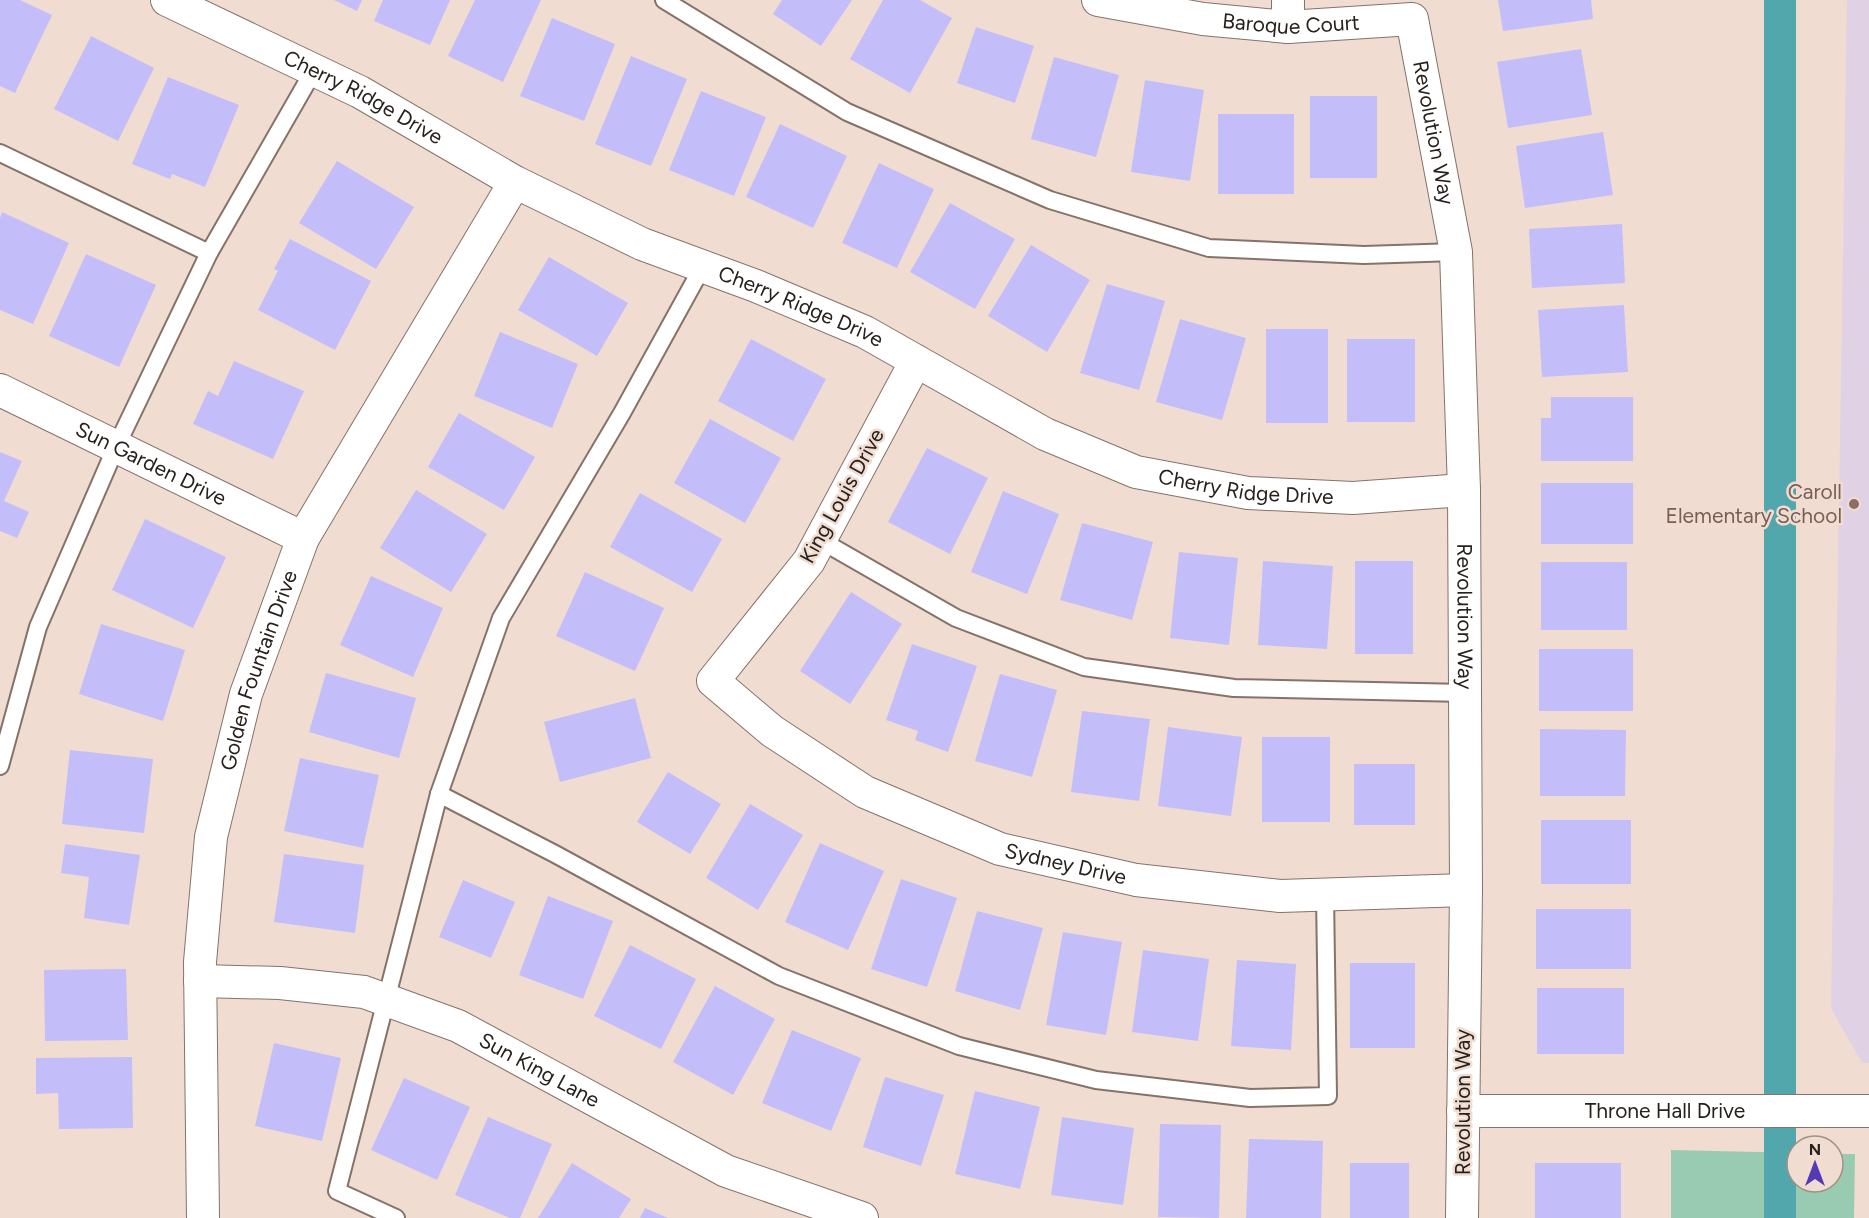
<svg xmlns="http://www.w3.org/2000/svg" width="1869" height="1218" viewBox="0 0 1869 1218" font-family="Figtree,sans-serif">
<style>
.education{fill:#e0d1e4}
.green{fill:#99cbb2}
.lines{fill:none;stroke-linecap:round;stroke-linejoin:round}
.canal{stroke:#51a7ac;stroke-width:32}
.building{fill:#c3befa}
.lane-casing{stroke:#857369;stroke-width:20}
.street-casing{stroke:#857369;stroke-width:34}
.lane{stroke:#fff;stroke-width:16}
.street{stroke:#fff;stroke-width:32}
.education-dot{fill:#8d6e63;stroke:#f1dcd1;stroke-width:2}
.labels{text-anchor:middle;stroke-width:5;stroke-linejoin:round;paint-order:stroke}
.street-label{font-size:21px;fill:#27201c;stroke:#f1dcd1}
.education-label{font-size:21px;fill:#785e54;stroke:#f1dcd1;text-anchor:end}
</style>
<rect width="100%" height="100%" fill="#f1dcd1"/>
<polygon class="education" points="1847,0 1869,0 1869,1063 1862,1063 1831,1008"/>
<polygon class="green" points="1671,1150 1797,1153 1797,1182 1833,1182 1833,1154 1855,1154 1854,1218 1671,1218"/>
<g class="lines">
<polyline class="canal" points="1780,1218 1780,0"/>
</g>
<g class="building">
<polygon points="0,0 20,0 52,15 15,93 0,86"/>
<polygon points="334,0 362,0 357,11"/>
<polygon points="383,0 450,0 430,45 374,21"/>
<polygon points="475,0 541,0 503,82 448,56"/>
<polygon points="782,0 852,0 821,46 773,14"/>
<polygon points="883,0 920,0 952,18 910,93 850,59"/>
<polygon points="1498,0 1591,0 1593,19 1503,31"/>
<polygon points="552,18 615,44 584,121 520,96"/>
<polygon points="976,27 1034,46 1015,103 957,83"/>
<polygon points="91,36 154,68 118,141 54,109"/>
<polygon points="1581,49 1592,115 1508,128 1497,62"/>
<polygon points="631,56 687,79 651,166 595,144"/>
<polygon points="1054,57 1119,75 1096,157 1031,139"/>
<polygon points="168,77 239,105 205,187 172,174 170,179 132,164"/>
<polygon points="1145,80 1204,90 1190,181 1131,172"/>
<polygon points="701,91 766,117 734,196 669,170"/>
<rect x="1310" y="96" width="67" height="82"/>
<rect x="1218" y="114" width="76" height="80"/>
<polygon points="780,124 847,156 813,228 746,197"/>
<polygon points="1603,132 1613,195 1525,208 1516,146"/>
<polygon points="337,161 414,207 376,269 299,223"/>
<polygon points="879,163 934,189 897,268 842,243"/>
<polygon points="950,203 1015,239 975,309 910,272"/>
<polygon points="2,212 69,243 33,324 0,310 0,218"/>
<polygon points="1622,224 1625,283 1532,288 1529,229"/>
<polygon points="290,239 371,281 335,350 258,310 278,271 274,269"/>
<polygon points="1031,245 1090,280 1047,352 988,316"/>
<polygon points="86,254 156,285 119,367 49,336"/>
<polygon points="549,257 628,303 597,356 518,310"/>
<polygon points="1107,284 1165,301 1139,390 1080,373"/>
<polygon points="1624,305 1628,372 1542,377 1538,310"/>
<polygon points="1180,319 1246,338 1222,420 1156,402"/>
<rect x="1266" y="329" width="62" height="94"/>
<polygon points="500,332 578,364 552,428 474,396"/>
<polygon points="751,339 826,379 793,441 718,401"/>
<rect x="1347" y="339" width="68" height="83"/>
<polygon points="234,361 304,391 273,459 193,424 208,391 218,396"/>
<polygon points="1551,397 1633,397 1633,461 1541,461 1541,418 1551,418"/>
<polygon points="459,413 535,457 504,510 428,467"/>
<polygon points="710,419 781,458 745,523 674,483"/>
<polygon points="927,448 988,478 950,554 888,522"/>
<polygon points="0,452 22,461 4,501 29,512 17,538 0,531"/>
<rect x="1541" y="483" width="92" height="61"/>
<polygon points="416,490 487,534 451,592 380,548"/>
<polygon points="1003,491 1059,514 1027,594 971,572"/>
<polygon points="640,493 722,539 692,592 610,547"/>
<polygon points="145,519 226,557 193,628 112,590"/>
<polygon points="1082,523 1153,542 1132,620 1060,600"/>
<polygon points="1179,552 1238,558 1229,645 1170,638"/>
<polygon points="1263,561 1333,566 1327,649 1258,645"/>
<rect x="1355" y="561" width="58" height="93"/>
<rect x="1541" y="562" width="86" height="68"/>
<polygon points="585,572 664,608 635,671 556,636"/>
<polygon points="371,576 443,608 413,677 340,645"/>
<polygon points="851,592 902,624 850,704 800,671"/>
<polygon points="101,624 185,650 163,721 79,694"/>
<polygon points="912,644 977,666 948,752 915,740 918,731 886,720"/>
<rect x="1539" y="649" width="94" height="62"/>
<polygon points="326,673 416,698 399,758 309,732"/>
<polygon points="1000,674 1057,690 1032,777 975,761"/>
<polygon points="635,698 651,758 560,782 544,722"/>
<polygon points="1082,711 1150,719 1139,801 1071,792"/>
<polygon points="1168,727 1242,737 1231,816 1158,806"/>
<polygon points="1540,729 1626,730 1625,796 1540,796"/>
<rect x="1262" y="737" width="68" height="85"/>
<polygon points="70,750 153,759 144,833 62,824"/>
<polygon points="300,758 379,775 363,848 284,831"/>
<rect x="1354" y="764" width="61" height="61"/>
<polygon points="668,772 721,804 690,854 637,822"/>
<polygon points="750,804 803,835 758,910 706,878"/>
<rect x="1541" y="820" width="90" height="64"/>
<polygon points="820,843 884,871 848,950 785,922"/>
<polygon points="65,844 140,855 129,925 84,918 89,877 61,873"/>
<polygon points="284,854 364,865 355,933 274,922"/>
<polygon points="901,879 957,898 927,987 871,969"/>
<polygon points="463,880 515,902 491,958 439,937"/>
<polygon points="548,896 613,921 583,999 519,975"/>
<rect x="1536" y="909" width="95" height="60"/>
<polygon points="977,911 1043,928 1020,1010 955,991"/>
<polygon points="1063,932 1122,942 1106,1035 1046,1025"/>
<polygon points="630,945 696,979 661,1049 594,1016"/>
<polygon points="1143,950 1209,959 1198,1041 1132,1032"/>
<polygon points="1237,960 1296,964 1291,1050 1231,1046"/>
<rect x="1350" y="963" width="65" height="85"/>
<polygon points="126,969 128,1040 45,1041 44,970"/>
<polygon points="715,986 775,1019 733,1095 673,1062"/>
<rect x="1537" y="988" width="87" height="66"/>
<polygon points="792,1030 861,1058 831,1131 762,1103"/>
<polygon points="274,1043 341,1058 322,1141 255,1126"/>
<polygon points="132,1057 133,1128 59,1129 58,1093 36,1094 36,1058"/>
<polygon points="885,1077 944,1095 921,1166 863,1147"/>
<polygon points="404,1078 470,1107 437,1180 371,1150"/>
<polygon points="975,1091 1040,1107 1020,1189 955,1174"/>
<polygon points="488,1117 552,1144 520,1218 510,1218 455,1195"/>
<polygon points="1062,1117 1134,1128 1123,1205 1051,1195"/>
<polygon points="1160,1124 1221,1125 1219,1218 1158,1217"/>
<polygon points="1249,1139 1323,1141 1321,1218 1246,1218"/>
<polygon points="572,1163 631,1199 619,1218 538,1218"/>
<rect x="1350" y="1163" width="59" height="55"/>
<rect x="1535" y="1163" width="86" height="55"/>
<polygon points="645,1208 668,1218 640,1218"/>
</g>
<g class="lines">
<g class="lane-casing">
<g id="lane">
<polyline points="664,0 847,112 1050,200 1209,248 1364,255 1456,252"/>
<polyline points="0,153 209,253"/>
<polyline points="820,540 956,618 1084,667 1234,688 1465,693"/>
<polyline points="0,766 38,627 116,447 209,253 314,70"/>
<polyline points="439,794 555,854 779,976 959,1046 1096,1080 1250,1098 1328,1096 1325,895"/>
<polyline points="396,1218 337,1191 439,794 501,618 622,413 703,266"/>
</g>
</g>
<g class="street-casing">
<g id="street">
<path id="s1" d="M167,0L360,92L515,182L642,244L756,286L865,332L1045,434L1136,472L1248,493L1353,498L1464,490"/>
<path id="s2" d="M1098,0L1203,19L1288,27L1412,19L1456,252L1464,490L1466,890L1462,1218"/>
<polyline points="1288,0 1288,27"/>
<path id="s3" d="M916,361L809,561L713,681L772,731L865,792L1000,849L1136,880L1280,896L1466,890"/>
<path id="s4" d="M0,390L303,538"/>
<path id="s5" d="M200,981L280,983L364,992L458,1026L726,1171L862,1218"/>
<path id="s6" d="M1463,1111H1869"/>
<path id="s7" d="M203,1218L200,962L211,837L246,694L303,538L515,182"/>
</g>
</g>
<use href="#lane" class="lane"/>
<use href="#street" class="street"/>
</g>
<circle class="education-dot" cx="1854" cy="504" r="6"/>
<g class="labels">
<g class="street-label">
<text dy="7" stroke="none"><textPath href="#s2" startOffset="195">Baroque Court</textPath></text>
<text dy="7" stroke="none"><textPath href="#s1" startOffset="219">Cherry Ridge Drive</textPath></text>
<text dy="7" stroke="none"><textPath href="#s2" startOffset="432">Revolution Way</textPath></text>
<text dy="7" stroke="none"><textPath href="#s1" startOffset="705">Cherry Ridge Drive</textPath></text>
<text dy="7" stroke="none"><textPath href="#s4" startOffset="168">Sun Garden Drive</textPath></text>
<text dy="7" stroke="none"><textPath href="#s1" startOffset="1191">Cherry Ridge Drive</textPath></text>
<text transform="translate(842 496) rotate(-61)" y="7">King Louis Drive</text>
<text dy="7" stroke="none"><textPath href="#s2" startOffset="918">Revolution Way</textPath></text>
<text dy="7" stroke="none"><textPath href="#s7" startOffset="555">Golden Fountain Drive</textPath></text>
<text dy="7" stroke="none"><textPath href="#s3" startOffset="783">Sydney Drive</textPath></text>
<text dy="7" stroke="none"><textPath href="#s5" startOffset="357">Sun King Lane</textPath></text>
<text transform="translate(1463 1102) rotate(-90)" y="7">Revolution Way</text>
<text dy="7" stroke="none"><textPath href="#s6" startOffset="202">Throne Hall Drive</textPath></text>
</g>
<g class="education-label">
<text x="1842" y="499">Caroll<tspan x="1842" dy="24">Elementary School</tspan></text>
</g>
</g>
<g transform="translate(1815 1164)"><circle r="28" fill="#f1dcd1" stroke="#a09189" stroke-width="1.5"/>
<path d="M0-4.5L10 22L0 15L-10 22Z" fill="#533ab2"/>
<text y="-9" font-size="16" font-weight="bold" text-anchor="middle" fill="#27201c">N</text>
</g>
</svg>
